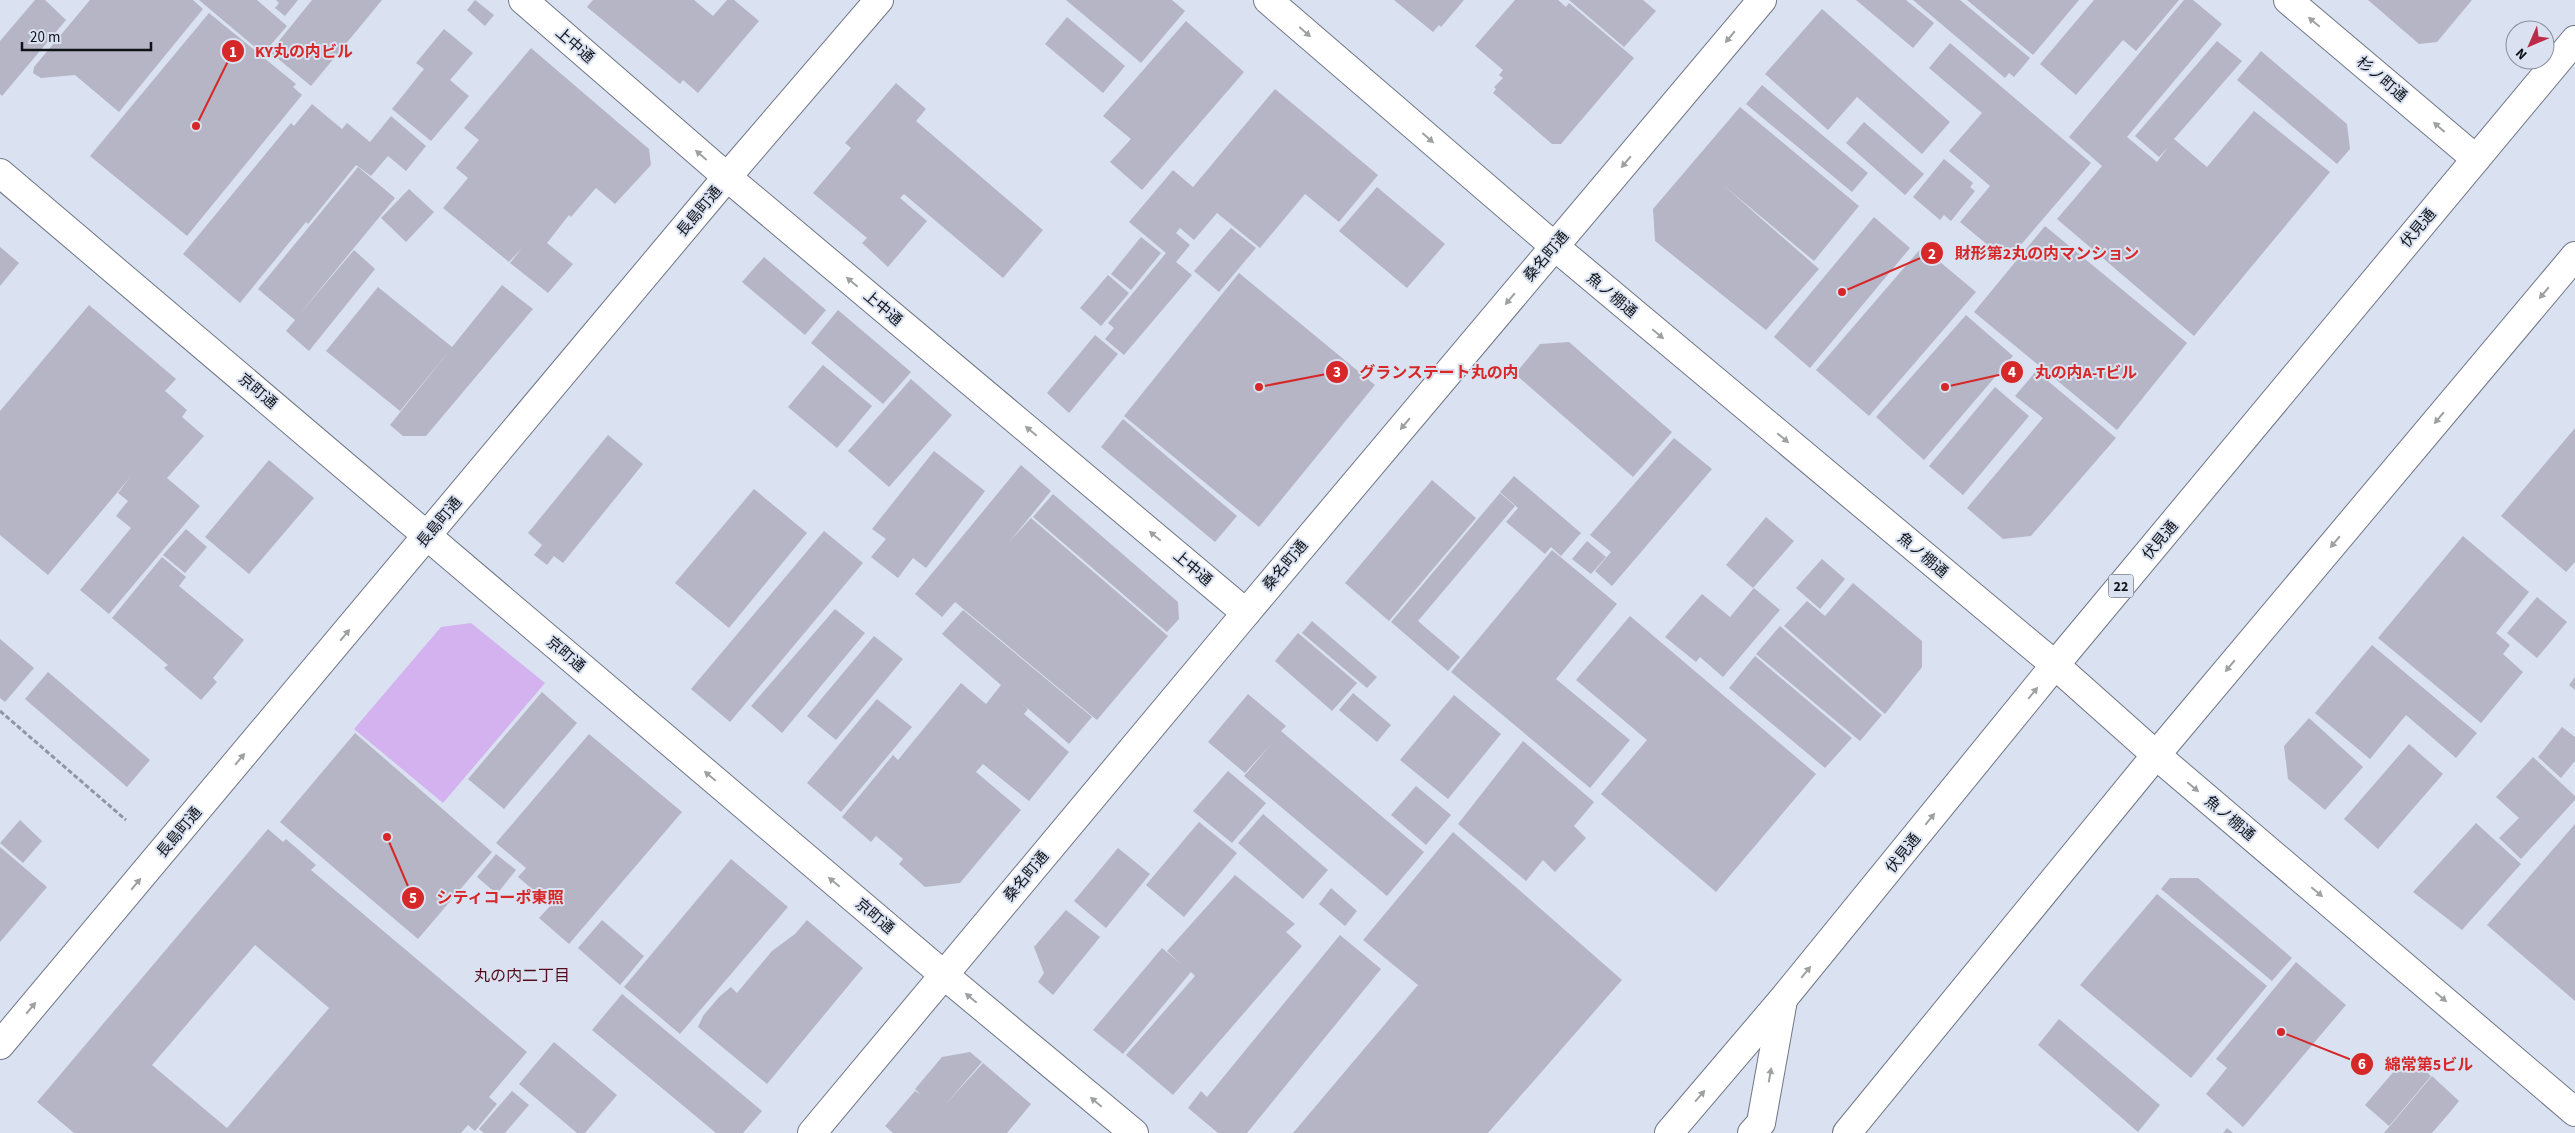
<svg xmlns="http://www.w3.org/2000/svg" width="2575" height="1133" viewBox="0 0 2575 1133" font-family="'Source Sans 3','Noto Sans JP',sans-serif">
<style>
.green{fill:#d3b2ef}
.building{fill:#b5b5c5;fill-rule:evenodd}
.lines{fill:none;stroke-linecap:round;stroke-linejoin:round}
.minor-casing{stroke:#6f7684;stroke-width:30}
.highway-casing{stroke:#6f7684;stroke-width:30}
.path{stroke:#9096a2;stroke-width:3;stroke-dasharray:5 2.5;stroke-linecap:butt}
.minor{stroke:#fff;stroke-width:28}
.highway{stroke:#fff;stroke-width:28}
.oneway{fill:#9fa0a2}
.labels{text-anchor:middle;stroke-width:4;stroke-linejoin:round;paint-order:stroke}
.shield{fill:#dae2f2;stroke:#4c5059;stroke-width:1}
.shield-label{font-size:14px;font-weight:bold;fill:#0f1217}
.street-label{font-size:15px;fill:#0f1217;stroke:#dae2f2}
.neighbourhood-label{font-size:16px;fill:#530d1a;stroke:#dae2f2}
.leader{fill:none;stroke:#d62828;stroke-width:2}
.callout-dot{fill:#d62828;stroke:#dae2f2;stroke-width:2}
.mark-label{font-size:15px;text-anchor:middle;font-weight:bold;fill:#fff}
.callout-label{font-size:16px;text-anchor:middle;font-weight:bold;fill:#d62828;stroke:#dae2f2;stroke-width:4;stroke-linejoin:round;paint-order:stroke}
</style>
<rect width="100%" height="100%" fill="#dae2f2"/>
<polygon class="green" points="471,623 545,683 443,803 354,729 441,627"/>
<g class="building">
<polygon points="35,0 45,0 66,20 2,96 0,94 0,41"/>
<polygon points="90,0 193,0 203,9 119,112 75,75 41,78 33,73 34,67"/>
<polygon points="199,0 257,0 287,26 263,54"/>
<polygon points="276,0 298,0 285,16 275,8 279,3"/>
<polygon points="312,0 382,0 311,86 270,52"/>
<polygon points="475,0 494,15 485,26 467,10"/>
<polygon points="593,0 694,0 713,16 727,0 734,0 759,21 698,93 683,80 680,84 587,7"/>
<polygon points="1066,0 1172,0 1185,11 1141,63"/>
<polygon points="1394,0 1464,0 1441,27 1439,25 1433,32"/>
<polygon points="1515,0 1558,0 1566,7 1569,3 1634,58 1561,144 1552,144 1493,93 1496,89 1494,87 1503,78 1499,75 1503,70 1475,46"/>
<polygon points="1569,0 1643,0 1656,11 1624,47"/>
<polygon points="1856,0 1906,0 1934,23 1913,48"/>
<polygon points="1913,0 1960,0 2030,58 2014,77 2009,73 2005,78"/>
<polygon points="1967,0 2079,0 2033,55"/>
<polygon points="2094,0 2179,0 2136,51 2123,40 2076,95 2040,64"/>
<polygon points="2184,0 2193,0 2222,24 2127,137 2157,162 2168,147 2159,157 2135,136 2217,41 2242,61 2174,139 2207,167 2254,111 2330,172 2194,336 2057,219 2102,166 2069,137"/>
<polygon points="2368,0 2472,0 2437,42 2419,44"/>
<polygon points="1822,9 1950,122 1922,154 1857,97 1828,130 1765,74"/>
<polygon points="209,13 296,84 293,87 302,95 187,236 90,156"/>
<polygon points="1067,17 1125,66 1103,93 1045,44"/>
<polygon points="1186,21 1244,72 1142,190 1110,162 1131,139 1103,116"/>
<polygon points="444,29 473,53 450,80 469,96 431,141 392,109 424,69 416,63"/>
<polygon points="1950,43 2091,163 2007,261 1960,222 1990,186 1949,151 1982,113 1929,68"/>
<polygon points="531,48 649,149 651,165 615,204 596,188 571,217 569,215 547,243 573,264 548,293 510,263 522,248 509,262 443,208 468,178 456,168 479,140 464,128"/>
<polygon points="2261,51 2347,124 2350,149 2337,164 2237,80"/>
<polygon points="896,83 926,109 916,121 1043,230 1003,278 904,194 900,198 927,221 888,267 862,243 867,238 813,193 851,148 845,143"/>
<polygon points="1762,85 1868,173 1852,192 1746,104"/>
<polygon points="1275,89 1378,175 1339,222 1305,194 1260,248 1217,213 1194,240 1180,228 1176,233 1190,245 1176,262 1192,275 1124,355 1105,339 1114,328 1108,323 1166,253 1129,222 1173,170 1193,187"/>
<polygon points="312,104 342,129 347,123 370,142 391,116 426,146 406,171 388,156 371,176 356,165 308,224 306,222 240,303 183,254 291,123 294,126"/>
<polygon points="1740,107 1859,206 1814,261 1723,185 1819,269 1766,330 1655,241 1653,209"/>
<polygon points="1864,122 1924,174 1905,195 1846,143"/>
<polygon points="1944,159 1973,183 1970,187 1975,191 1951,221 1944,215 1940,220 1913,197"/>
<polygon points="358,167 395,198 298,316 354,250 375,269 309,351 286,331 295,320 258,289"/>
<polygon points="1377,187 1445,244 1407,288 1339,231"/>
<polygon points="409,189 434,212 406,242 381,218"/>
<polygon points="1874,217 1910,248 1810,368 1774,337"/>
<polygon points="2045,226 2187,343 2117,430 1974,312"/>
<polygon points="1231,228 1256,248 1219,292 1194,271"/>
<polygon points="1141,237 1161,253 1131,290 1111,274"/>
<polygon points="0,247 19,263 0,286"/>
<polygon points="1922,247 1976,292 1869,416 1816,370"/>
<polygon points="764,257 826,310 805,335 742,282"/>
<polygon points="1239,273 1375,385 1259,527 1124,416"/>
<polygon points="1108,275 1129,293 1101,326 1080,308"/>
<polygon points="502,285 533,309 426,436 403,436 390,425 450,350 400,411 326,351 378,287 452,347"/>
<polygon points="89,305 176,379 165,391 187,410 182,417 204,436 167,478 200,506 109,614 80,590 131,528 116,516 128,501 118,493 131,476 48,575 0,535 0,411"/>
<polygon points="838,310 911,372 883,404 811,343"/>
<polygon points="1966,315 2013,356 1924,460 1876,417"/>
<polygon points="1095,335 1118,354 1069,413 1047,393"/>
<polygon points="1569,342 1672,432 1633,477 1515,374 1540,344"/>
<polygon points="823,365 872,406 837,448 788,407"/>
<polygon points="2036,371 2116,438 2031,536 2003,539 1967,508 2043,418 2015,396"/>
<polygon points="911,379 952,415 889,487 848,451"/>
<polygon points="1995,387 2029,416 1963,495 1929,466"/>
<polygon points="1123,419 1237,516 1215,542 1101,447"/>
<polygon points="2575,428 2575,562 2566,572 2501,516"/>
<polygon points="608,435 643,464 563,563 554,556 547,565 534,555 542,545 528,533"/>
<polygon points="1674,438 1712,469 1612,586 1595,571 1611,552 1590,535"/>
<polygon points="934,451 985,491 926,568 913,558 898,578 871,557 886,539 872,529"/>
<polygon points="269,460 314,498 249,574 205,537"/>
<polygon points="1021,465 1051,491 1010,541 1031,518 1168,636 1097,720 955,602 942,617 915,594"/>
<polygon points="1514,476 1581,533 1561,556 1551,547 1545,554 1506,522 1518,508 1500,492"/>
<polygon points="1432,480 1476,518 1389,621 1345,583"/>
<polygon points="754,489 807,533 729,628 675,583"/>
<polygon points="1500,493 1515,506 1418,621 1460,657 1448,671 1391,622"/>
<polygon points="1053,494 1178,602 1179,619 1167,632 1033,517"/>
<polygon points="1766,517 1794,541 1753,588 1726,565"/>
<polygon points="186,529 207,547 185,573 163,555"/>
<polygon points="824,531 863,563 730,722 691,689"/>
<polygon points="2463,536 2529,592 2496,633 2510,645 2503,654 2523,672 2481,723 2378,638"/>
<polygon points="1587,541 1606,557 1591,574 1572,559"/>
<polygon points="1552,550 1617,604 1556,679 1630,740 1590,788 1451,672"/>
<polygon points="162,557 186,577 179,586 244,640 213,678 217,682 201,700 164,668 168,665 112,618"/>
<polygon points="1822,559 1845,579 1820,609 1796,588"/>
<polygon points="1853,583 1922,641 1922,667 1885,714 1784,626 1807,601 1825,616"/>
<polygon points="1754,588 1780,610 1723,677 1700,657 1696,662 1665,637 1702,594 1730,617"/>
<polygon points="2537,597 2567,622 2537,658 2507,633"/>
<polygon points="835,609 865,633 782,733 751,706"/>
<polygon points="963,610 1092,717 1069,744 1018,700 1028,709 1024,714 1069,752 1029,801 983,764 976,772 1021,810 960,883 925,887 899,864 903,859 876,836 871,842 842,817 893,755 898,760 961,683 986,704 1001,685 942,634"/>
<polygon points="1630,616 1816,774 1716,892 1601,794 1647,740 1576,680"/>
<polygon points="1312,621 1377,677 1367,688 1302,633"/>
<polygon points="1780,626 1882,715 1860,741 1756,654"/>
<polygon points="1298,633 1357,683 1332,711 1275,661"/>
<polygon points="874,636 903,659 836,740 807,716"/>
<polygon points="0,639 34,668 5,702 0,698"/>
<polygon points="2372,645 2477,733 2456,758 2406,715 2370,759 2315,713"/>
<polygon points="1755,656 1852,738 1825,768 1729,688"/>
<polygon points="48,672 150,760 127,787 25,699"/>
<polygon points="2575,677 2575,690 2569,685"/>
<polygon points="542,692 577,723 504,809 468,779"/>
<polygon points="1353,693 1391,725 1377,742 1339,710"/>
<polygon points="1248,694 1286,726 1281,731 1424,852 1387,896 1244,776 1274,741 1245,773 1208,742"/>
<polygon points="1454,695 1501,734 1448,799 1400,760"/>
<polygon points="877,699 912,727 841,812 807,783"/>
<polygon points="2309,718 2363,767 2325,810 2288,779 2284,746"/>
<polygon points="2562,727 2575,737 2575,761 2561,778 2538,757"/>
<polygon points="355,733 492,852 418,939 280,822"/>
<polygon points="589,734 682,812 569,944 539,918 551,905 518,877 526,868 496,843"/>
<polygon points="1523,741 1594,802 1574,826 1586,838 1555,872 1543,860 1526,881 1458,824"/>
<polygon points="2409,744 2443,774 2378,849 2344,819"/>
<polygon points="2533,757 2575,796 2575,800 2521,859 2499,838 2519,818 2496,797"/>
<polygon points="1228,771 1266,803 1232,843 1193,811"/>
<polygon points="1416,786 1451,815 1426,845 1391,815"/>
<polygon points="1263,814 1328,870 1303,899 1238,843"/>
<polygon points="20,820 42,841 23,863 0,843"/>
<polygon points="1199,822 1237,853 1184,917 1146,885"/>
<polygon points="2476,823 2521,864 2462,930 2413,892"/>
<polygon points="2575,824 2575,1001 2487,925"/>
<path d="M268,829L283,842L286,839L316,865L311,870L527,1052L489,1097L497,1104L475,1131L468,1125L461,1133H74L37,1102ZM255,945L329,1008L227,1128L152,1065Z"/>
<polygon points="1453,832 1622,980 1488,1133 1293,1133 1418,985 1363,940"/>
<polygon points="0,847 47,887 0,942"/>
<polygon points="1118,848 1150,874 1106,928 1074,901"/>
<polygon points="496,854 516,870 497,894 477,877"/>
<polygon points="731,859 788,907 680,1034 624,987"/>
<polygon points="1235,875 1295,924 1286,932 1302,946 1173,1095 1126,1055 1195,976 1191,972 1123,1054 1093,1030 1162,948 1181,964 1167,951"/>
<polygon points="2170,878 2198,878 2292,958 2272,981 2161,889"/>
<polygon points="1331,888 1357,911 1345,926 1319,904"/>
<polygon points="2157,894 2267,986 2191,1078 2080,985"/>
<polygon points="1066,910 1100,937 1053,995 1038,982 1044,973 1034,947"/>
<polygon points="602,920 644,956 620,985 578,948"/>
<polygon points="807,920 863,968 767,1084 698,1027 703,1016 719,997 731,987 737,993 772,951 795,934"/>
<polygon points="1340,935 1381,969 1247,1133 1218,1133 1188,1108 1201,1091 1207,1097"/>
<polygon points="2296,962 2346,1005 2243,1127 2206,1094 2227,1068 2216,1059"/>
<polygon points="622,994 762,1111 743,1133 716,1133 592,1030"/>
<polygon points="2059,1019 2160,1105 2138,1132 2038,1045"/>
<polygon points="554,1042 617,1095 585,1133 577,1133 519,1084"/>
<polygon points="970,1052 982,1062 945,1105 983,1063 1031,1104 1007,1133 893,1133 885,1126 915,1091 921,1095 915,1089 942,1057"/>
<polygon points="2408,1055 2431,1076 2389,1126 2365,1105"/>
<polygon points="2432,1076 2459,1101 2451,1111 2432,1133 2384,1133"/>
<polygon points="512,1091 529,1105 505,1133 484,1133 479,1129"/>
<polygon points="2227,1128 2233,1133 2223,1133"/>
</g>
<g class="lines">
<g class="minor-casing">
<g id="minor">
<polyline points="523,0 727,177 1246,613"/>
<polyline points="1268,0 1554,246 2055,665 2156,755 2575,1112"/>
<polyline points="2288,0 2476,159"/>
<polyline points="0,173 944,975 1134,1133"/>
<polyline points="0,1045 727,177 879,0"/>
<polyline points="812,1133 1246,613 1762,0"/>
</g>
</g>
<g class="highway-casing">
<g id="highway">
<polyline points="1669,1133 1783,999 2055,665 2575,40"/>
<polyline points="1752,1133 1761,1123 1783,1000"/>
<polyline points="1847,1133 2156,755 2575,256"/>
</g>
</g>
<polyline class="path" points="0,711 126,820"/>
<use href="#minor" class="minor"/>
<use href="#highway" class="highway"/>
</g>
<defs><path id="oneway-solid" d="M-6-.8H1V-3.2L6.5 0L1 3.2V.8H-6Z" transform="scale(1.25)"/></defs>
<g class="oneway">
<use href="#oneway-solid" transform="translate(2314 22) rotate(-140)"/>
<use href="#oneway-solid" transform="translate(1305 32) rotate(41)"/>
<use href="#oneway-solid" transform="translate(1730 37) rotate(130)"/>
<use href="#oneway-solid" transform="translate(2439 127) rotate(-139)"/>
<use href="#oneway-solid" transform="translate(1428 138) rotate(41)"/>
<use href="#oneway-solid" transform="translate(701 155) rotate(-139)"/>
<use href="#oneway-solid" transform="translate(1626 162) rotate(130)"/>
<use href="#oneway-solid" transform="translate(852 282) rotate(-140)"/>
<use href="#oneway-solid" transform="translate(2544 293) rotate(130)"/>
<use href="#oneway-solid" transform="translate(1510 299) rotate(130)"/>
<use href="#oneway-solid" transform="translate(1658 334) rotate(40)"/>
<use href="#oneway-solid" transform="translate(2439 418) rotate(130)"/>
<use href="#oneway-solid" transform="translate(1405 424) rotate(130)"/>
<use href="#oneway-solid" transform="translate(1031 431) rotate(-140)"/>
<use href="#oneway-solid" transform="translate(1783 438) rotate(40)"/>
<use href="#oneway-solid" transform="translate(1155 536) rotate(-140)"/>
<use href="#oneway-solid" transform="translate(2335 542) rotate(130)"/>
<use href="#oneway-solid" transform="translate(345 635) rotate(-50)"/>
<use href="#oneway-solid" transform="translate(2230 666) rotate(130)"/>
<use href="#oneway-solid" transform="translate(2033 693) rotate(-51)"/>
<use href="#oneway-solid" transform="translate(240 759) rotate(-50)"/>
<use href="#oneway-solid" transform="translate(710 776) rotate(-140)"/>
<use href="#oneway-solid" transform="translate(2193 787) rotate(40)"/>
<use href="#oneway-solid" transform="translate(1930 819) rotate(-51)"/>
<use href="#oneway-solid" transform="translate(834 882) rotate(-140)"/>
<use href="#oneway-solid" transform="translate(136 884) rotate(-50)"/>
<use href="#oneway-solid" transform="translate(2317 892) rotate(40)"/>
<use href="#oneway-solid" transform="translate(1806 972) rotate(-51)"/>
<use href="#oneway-solid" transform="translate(2441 997) rotate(40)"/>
<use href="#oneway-solid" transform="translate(971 998) rotate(-140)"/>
<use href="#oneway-solid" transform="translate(31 1008) rotate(-50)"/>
<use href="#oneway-solid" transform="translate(1770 1075) rotate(-80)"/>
<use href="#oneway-solid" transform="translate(1700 1096) rotate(-49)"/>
<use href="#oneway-solid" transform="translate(1096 1102) rotate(-140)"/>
</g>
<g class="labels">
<rect class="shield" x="2108.5" y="574.5" width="25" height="23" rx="4"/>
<g class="shield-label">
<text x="2121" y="591">22</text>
</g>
<g class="street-label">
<text transform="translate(575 45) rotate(41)" y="5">上中通</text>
<text transform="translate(2382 79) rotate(40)" y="5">杉ノ町通</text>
<text transform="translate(699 211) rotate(-50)" y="5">長島町通</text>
<text transform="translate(2418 228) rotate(-50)" y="5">伏見通</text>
<text transform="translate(1546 256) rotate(-50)" y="5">桑名町通</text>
<text transform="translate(1612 295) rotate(40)" y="5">魚ノ棚通</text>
<text transform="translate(883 308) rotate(40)" y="5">上中通</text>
<text transform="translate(258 391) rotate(40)" y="5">京町通</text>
<text transform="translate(439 522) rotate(-50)" y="5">長島町通</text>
<text transform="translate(2160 540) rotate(-50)" y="5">伏見通</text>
<text transform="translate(1923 555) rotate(40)" y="5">魚ノ棚通</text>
<text transform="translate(1285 565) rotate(-50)" y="5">桑名町通</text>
<text transform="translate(1193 568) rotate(40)" y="5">上中通</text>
<text transform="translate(566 654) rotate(40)" y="5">京町通</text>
<text transform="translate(2230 818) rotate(40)" y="5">魚ノ棚通</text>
<text transform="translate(179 832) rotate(-50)" y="5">長島町通</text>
<text transform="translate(1903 853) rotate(-51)" y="5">伏見通</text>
<text transform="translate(1026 876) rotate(-50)" y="5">桑名町通</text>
<text transform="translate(875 916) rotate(40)" y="5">京町通</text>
</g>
<g class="neighbourhood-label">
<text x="522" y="981">丸の内二丁目</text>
</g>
</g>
<path class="leader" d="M196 126L233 51M1842 292L1932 253M1259 387L1337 372M1945 387L2012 372M387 837L413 898M2281 1032L2362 1064"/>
<g class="callout-dot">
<circle cx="196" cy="126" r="5"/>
<circle cx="1842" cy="292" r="5"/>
<circle cx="1259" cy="387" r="5"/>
<circle cx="1945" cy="387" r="5"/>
<circle cx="387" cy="837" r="5"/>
<circle cx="2281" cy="1032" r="5"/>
<circle cx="233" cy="51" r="12"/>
<circle cx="1932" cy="253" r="12"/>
<circle cx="1337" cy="372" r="12"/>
<circle cx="2012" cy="372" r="12"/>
<circle cx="413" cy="898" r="12"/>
<circle cx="2362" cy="1064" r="12"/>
</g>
<g class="mark-label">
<text x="233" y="57">1</text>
<text x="1932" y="259">2</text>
<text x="1337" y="377">3</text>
<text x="2012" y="377">4</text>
<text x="413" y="903">5</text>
<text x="2362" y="1069">6</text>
</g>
<g class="callout-label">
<text x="304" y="57">KY丸の内ビル</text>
<text x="2047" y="259">財形第2丸の内マンション</text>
<text x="1439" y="378">グランステート丸の内</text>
<text x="2086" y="378">丸の内A-Tビル</text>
<text x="500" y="903">シティコーポ東照</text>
<text x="2429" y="1070">綿常第5ビル</text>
</g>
<g transform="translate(2530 45) rotate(225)"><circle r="24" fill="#dae2f2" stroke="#898f9a"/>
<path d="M0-4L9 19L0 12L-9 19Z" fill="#bb2a46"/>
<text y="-8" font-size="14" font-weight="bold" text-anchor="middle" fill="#0f1217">N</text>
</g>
<path d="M22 42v8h129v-8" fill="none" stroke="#0f1217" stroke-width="2.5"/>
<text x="30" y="42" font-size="15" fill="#0f1217" stroke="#dae2f2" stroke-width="4" paint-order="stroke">20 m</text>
</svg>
